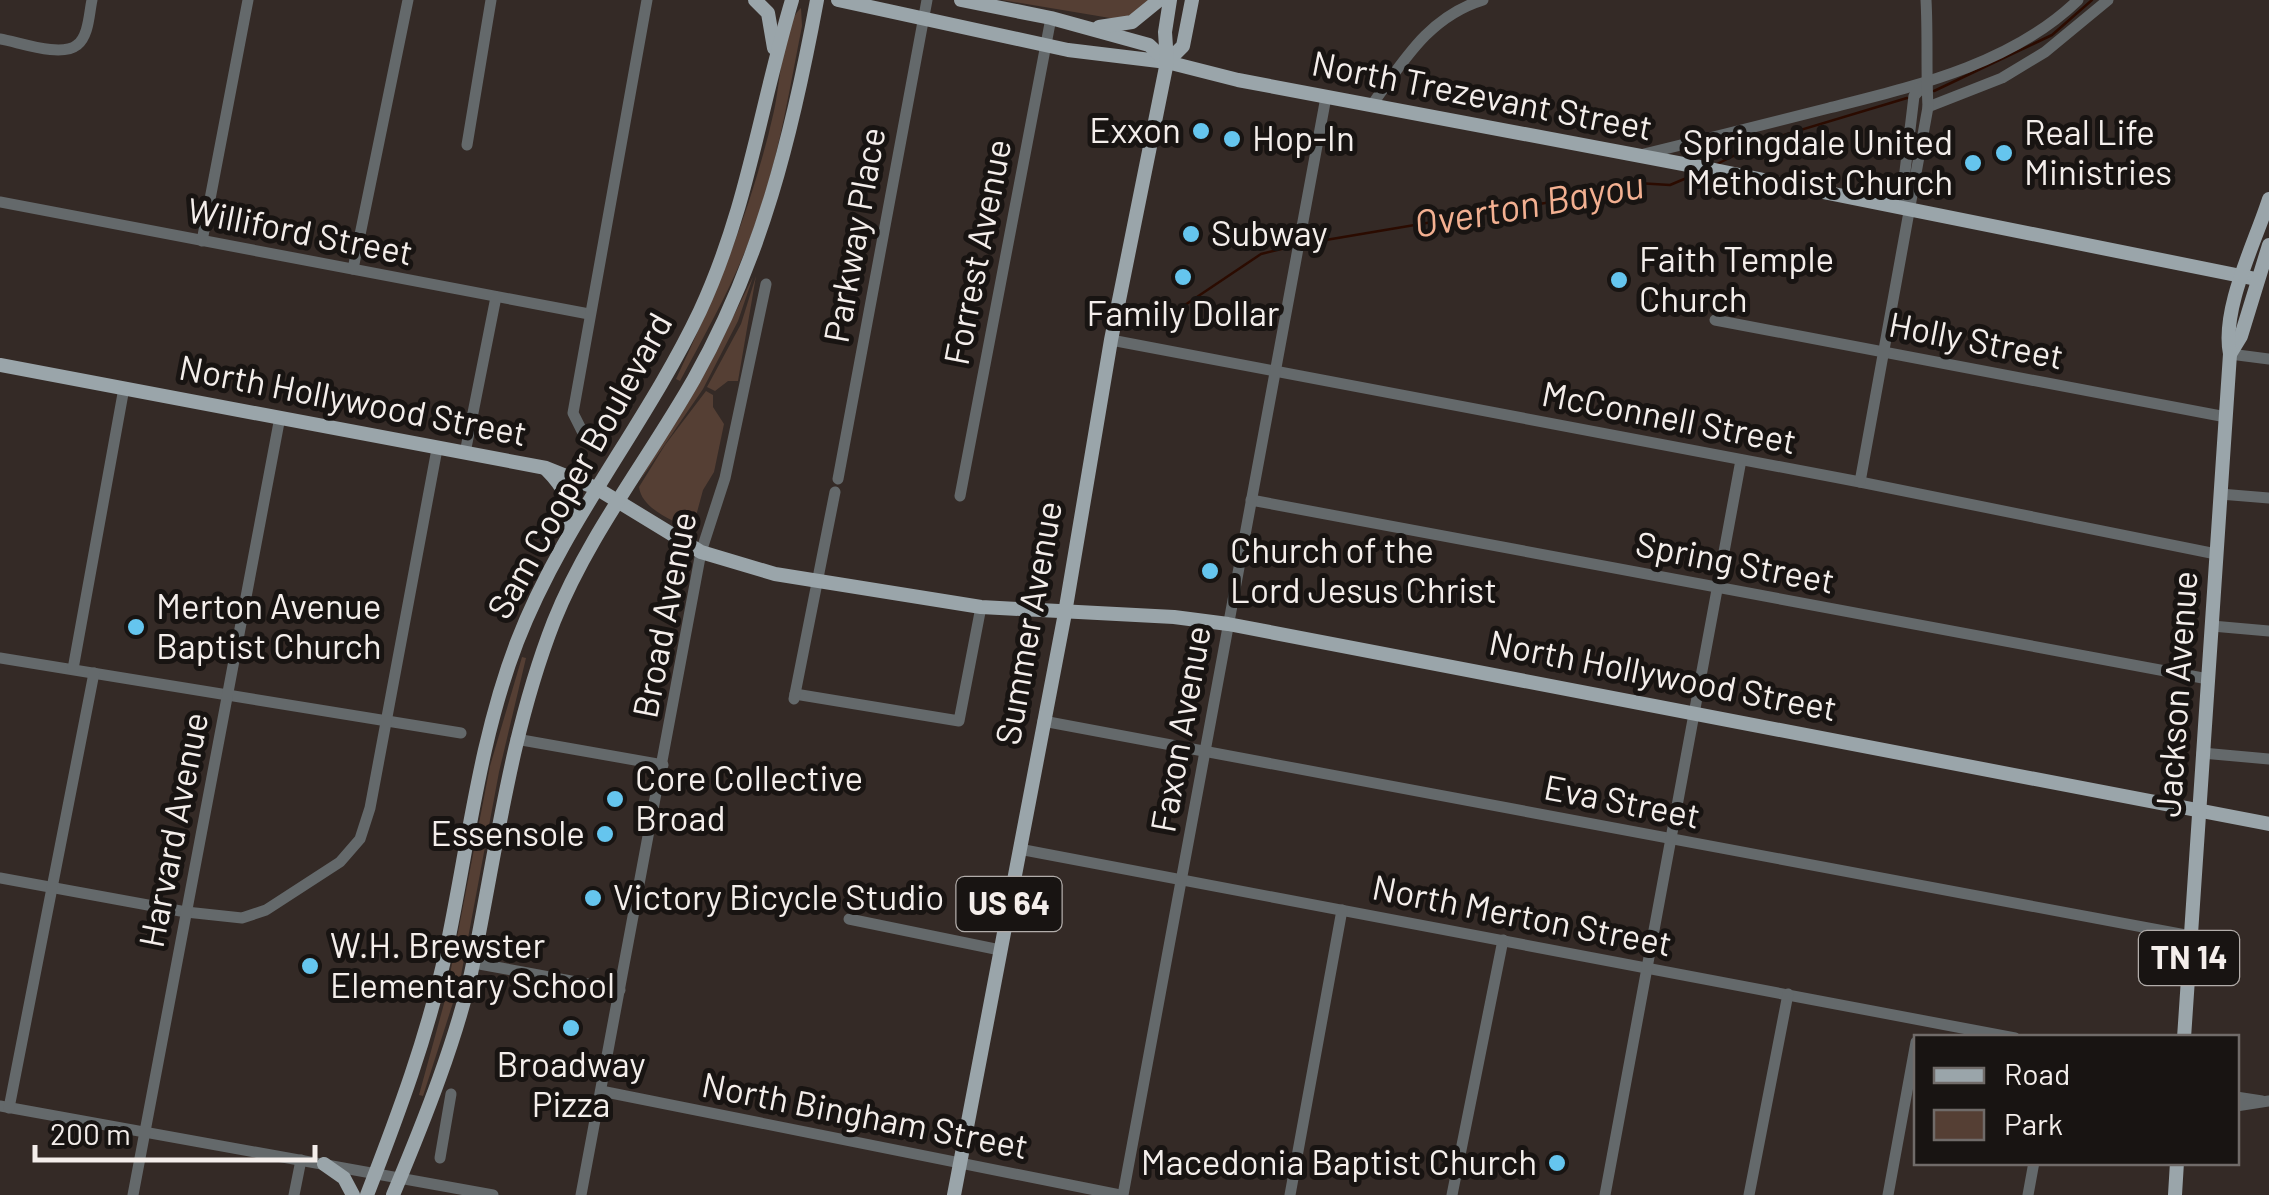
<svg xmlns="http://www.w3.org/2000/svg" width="2269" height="1195" viewBox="0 0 2269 1195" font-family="Barlow,sans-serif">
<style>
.green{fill:#553f34}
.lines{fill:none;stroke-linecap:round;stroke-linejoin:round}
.stream{stroke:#2b0b00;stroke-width:2.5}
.minor{stroke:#64696b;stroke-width:11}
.major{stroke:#9aa5aa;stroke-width:14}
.poi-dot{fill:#65c5ee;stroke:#181412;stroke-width:4}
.labels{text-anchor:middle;stroke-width:10;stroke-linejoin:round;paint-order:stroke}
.shield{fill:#181412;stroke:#b2adaa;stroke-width:2.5}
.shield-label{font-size:32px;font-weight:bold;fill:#f4eeeb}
.street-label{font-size:35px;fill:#f4eeeb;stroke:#181412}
.poi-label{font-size:35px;fill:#f4eeeb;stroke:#181412;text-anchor:start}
.water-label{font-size:38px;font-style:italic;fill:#f3b091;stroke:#181412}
</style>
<rect width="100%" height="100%" fill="#342a26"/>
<g class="green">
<polygon points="1002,0 1154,0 1122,20"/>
<path d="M801,8L802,26C788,97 777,168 751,236C732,287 705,334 680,381L676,379C717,292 753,205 774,111C780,86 783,22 801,8Z"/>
<polygon points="756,276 738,381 728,381 715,391 707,387 741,324"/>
<polygon points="753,277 738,321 703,389 639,482 723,337"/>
<path d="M706,391L713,395V407L724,424L714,472L703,490L696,516L688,515L687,522L694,524L692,531C674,520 642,510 639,487L665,445Z"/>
<polygon points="522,657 526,658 499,772 460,981 423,1096 419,1095 445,1000 490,766"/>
</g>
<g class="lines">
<g class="stream">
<polyline points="1934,91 2052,35 2092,0"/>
<polyline points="1717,164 1764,141 1907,98"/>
<polyline points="1302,244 1545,203 1637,183 1670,185 1701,172"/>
<polyline points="1182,307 1261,254 1294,246"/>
</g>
<g class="minor">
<path d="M0,39C19,42 61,58 77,45C89,36 89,13 92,0"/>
<path d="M1371,106C1403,62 1428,17 1483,0"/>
<polyline points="1928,107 2002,78 2045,52 2108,0"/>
<polyline points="467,145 491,0"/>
<path d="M1644,154C1706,139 1767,124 1829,108C1916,86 2012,64 2078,0"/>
<polyline points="0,202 589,314"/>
<polyline points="1907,209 1903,188 1914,96 1925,84"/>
<polyline points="202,241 248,0"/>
<polyline points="353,269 408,0"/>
<polyline points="1715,320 2226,417"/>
<polyline points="1111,340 1860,482 2216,554"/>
<polyline points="2230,354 2269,359"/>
<polyline points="582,431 573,413 647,0"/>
<polyline points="465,453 496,297"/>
<polyline points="838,479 927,0"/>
<path d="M1860,482L1928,107C1926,71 1928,36 1926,0"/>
<polyline points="2220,494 2269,498"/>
<polyline points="960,496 1051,18"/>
<polyline points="1251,500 2208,679"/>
<polyline points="2212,626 2269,631"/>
<polyline points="0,658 461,733"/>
<polyline points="73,669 124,388"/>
<polyline points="795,694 959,721 981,607"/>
<polyline points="794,699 835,492"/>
<polyline points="1043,721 2191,936"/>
<polyline points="516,739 663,765"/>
<polyline points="2202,753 2269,759"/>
<polyline points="1019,849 2015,1038"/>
<polyline points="0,878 186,912 242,918 266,910 340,862 360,839 370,808 437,449"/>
<polyline points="849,919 1000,950"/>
<polyline points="474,963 620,990"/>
<polyline points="601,1091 1120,1195"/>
<polyline points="2236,1097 2262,1101"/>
<polyline points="0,1106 493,1195"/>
<polyline points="2236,1106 2269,1101"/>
<polyline points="9,1108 94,673"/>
<polyline points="440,1158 451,1094"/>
<polyline points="133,1195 280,417"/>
<polyline points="294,1195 301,1160"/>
<polyline points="581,1195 701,552 725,478 766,284"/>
<polyline points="1123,1195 1326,97"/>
<polyline points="1290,1195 1342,910"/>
<polyline points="1452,1195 1503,940"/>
<polyline points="1605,1195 1741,460"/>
<polyline points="1749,1195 1788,994"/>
<polyline points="1888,1195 1916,1042"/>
<polyline points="2028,1195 2034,1162"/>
</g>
<g class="major">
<polyline points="755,0 768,13 774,48"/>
<polyline points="838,0 1068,50 1167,62 1238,80 1699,167 2256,279"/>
<polyline points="961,0 1051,18 1149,45 1167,62"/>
<polyline points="1099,27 1132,22 1159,0"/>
<polyline points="1167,62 1183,46 1192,0"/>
<polyline points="2230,354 2241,336 2269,245"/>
<polyline points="0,365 546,468 596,488 701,552 775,574 981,607 1174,617 1228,624 2269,824"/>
<path d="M546,469C564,487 574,504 569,530"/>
<path d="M2184,1038L2230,354C2221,309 2255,243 2269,199"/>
<polyline points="324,1164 344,1178 353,1195"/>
<path d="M367,1195C398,1115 428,1035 446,951C468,847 479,741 517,642C563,523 646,425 700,311C748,207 760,107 792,0"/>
<path d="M393,1195C422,1126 460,1032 474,959C497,845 511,731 554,621C589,534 648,460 694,379C762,258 792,135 817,0"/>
<polyline points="954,1195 1065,613 1111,340 1167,62 1165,32 1170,0"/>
<polyline points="2175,1195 2177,1162"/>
</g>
</g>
<g class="poi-dot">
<circle cx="1201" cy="131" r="10"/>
<circle cx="1232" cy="139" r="10"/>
<circle cx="2004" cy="153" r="10"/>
<circle cx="1973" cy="163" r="10"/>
<circle cx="1191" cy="234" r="10"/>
<circle cx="1183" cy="277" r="10"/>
<circle cx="1619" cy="280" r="10"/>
<circle cx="1210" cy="571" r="10"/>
<circle cx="136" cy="627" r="10"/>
<circle cx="615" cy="799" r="10"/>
<circle cx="605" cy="834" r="10"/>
<circle cx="593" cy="898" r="10"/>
<circle cx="310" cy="966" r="10"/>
<circle cx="571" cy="1028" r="10"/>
<circle cx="1557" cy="1163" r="10"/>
</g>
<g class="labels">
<g class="shield">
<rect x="956.5" y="877" width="105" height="54" rx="8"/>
<rect x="2139" y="931" width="100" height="54" rx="8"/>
</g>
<g class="shield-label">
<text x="1009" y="915">US 64</text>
<text x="2189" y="969">TN 14</text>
</g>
<g class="street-label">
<text transform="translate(1482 96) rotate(11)" y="12">North Trezevant Street</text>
<text transform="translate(300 232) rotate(11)" y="12">Williford Street</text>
<text transform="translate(855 235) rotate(-80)" y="12">Parkway Place</text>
<text transform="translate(978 252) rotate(-79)" y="12">Forrest Avenue</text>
<text transform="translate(1976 341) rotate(11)" y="12">Holly Street</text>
<text transform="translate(353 401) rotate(11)" y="12">North Hollywood Street</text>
<text transform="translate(1669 418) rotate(11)" y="12">McConnell Street</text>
<text transform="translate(580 466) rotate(-61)" y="12">Sam Cooper Boulevard</text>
<text transform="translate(1735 563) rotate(11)" y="12">Spring Street</text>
<text transform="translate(665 615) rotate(-79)" y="12">Broad Avenue</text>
<text transform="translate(1029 623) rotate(-80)" y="12">Summer Avenue</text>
<text transform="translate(1663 676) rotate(11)" y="12">North Hollywood Street</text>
<text transform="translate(2177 694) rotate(-86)" y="12">Jackson Avenue</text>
<text transform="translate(1181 729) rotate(-80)" y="12">Faxon Avenue</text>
<text transform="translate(1622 802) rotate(11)" y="12">Eva Street</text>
<text transform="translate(174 830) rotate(-79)" y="12">Harvard Avenue</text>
<text transform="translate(1522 916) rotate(11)" y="12">North Merton Street</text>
<text transform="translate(865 1116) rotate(11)" y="12">North Bingham Street</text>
</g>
<g class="poi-label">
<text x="1181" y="143" text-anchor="end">Exxon</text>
<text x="2024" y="145">Real Life<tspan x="2024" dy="40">Ministries</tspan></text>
<text x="1252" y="151">Hop-In</text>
<text x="1953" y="155" text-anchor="end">Springdale United<tspan x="1953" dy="40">Methodist Church</tspan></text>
<text x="1211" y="246">Subway</text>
<text x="1639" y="272">Faith Temple<tspan x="1639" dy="40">Church</tspan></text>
<text x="1183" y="326" text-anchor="middle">Family Dollar</text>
<text x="1230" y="563">Church of the<tspan x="1230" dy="40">Lord Jesus Christ</tspan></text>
<text x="156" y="619">Merton Avenue<tspan x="156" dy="40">Baptist Church</tspan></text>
<text x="635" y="791">Core Collective<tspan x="635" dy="40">Broad</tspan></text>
<text x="585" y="846" text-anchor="end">Essensole</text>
<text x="613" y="910">Victory Bicycle Studio</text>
<text x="330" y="958">W.H. Brewster<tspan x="330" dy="40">Elementary School</tspan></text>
<text x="571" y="1077" text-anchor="middle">Broadway<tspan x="571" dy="40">Pizza</tspan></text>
<text x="1537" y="1175" text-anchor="end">Macedonia Baptist Church</text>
</g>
<g class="water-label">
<text transform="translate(1529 205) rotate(-10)" y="13">Overton Bayou</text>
</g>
</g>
<rect x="1914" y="1035" width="325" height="130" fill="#181412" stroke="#706b69" stroke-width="2.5"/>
<rect x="1934" y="1068" width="50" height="15" fill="#9aa5aa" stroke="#706b69" stroke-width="2.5"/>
<text x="2004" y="1085" font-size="30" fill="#f4eeeb">Road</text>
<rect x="1934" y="1110" width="50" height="30" fill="#553f34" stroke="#706b69" stroke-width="2.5"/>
<text x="2004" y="1135" font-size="30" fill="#f4eeeb">Park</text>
<path d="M35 1145v15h280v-15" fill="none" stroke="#f4eeeb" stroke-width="5"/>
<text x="50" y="1145" font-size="30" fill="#f4eeeb" stroke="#181412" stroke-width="8" paint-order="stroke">200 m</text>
</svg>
